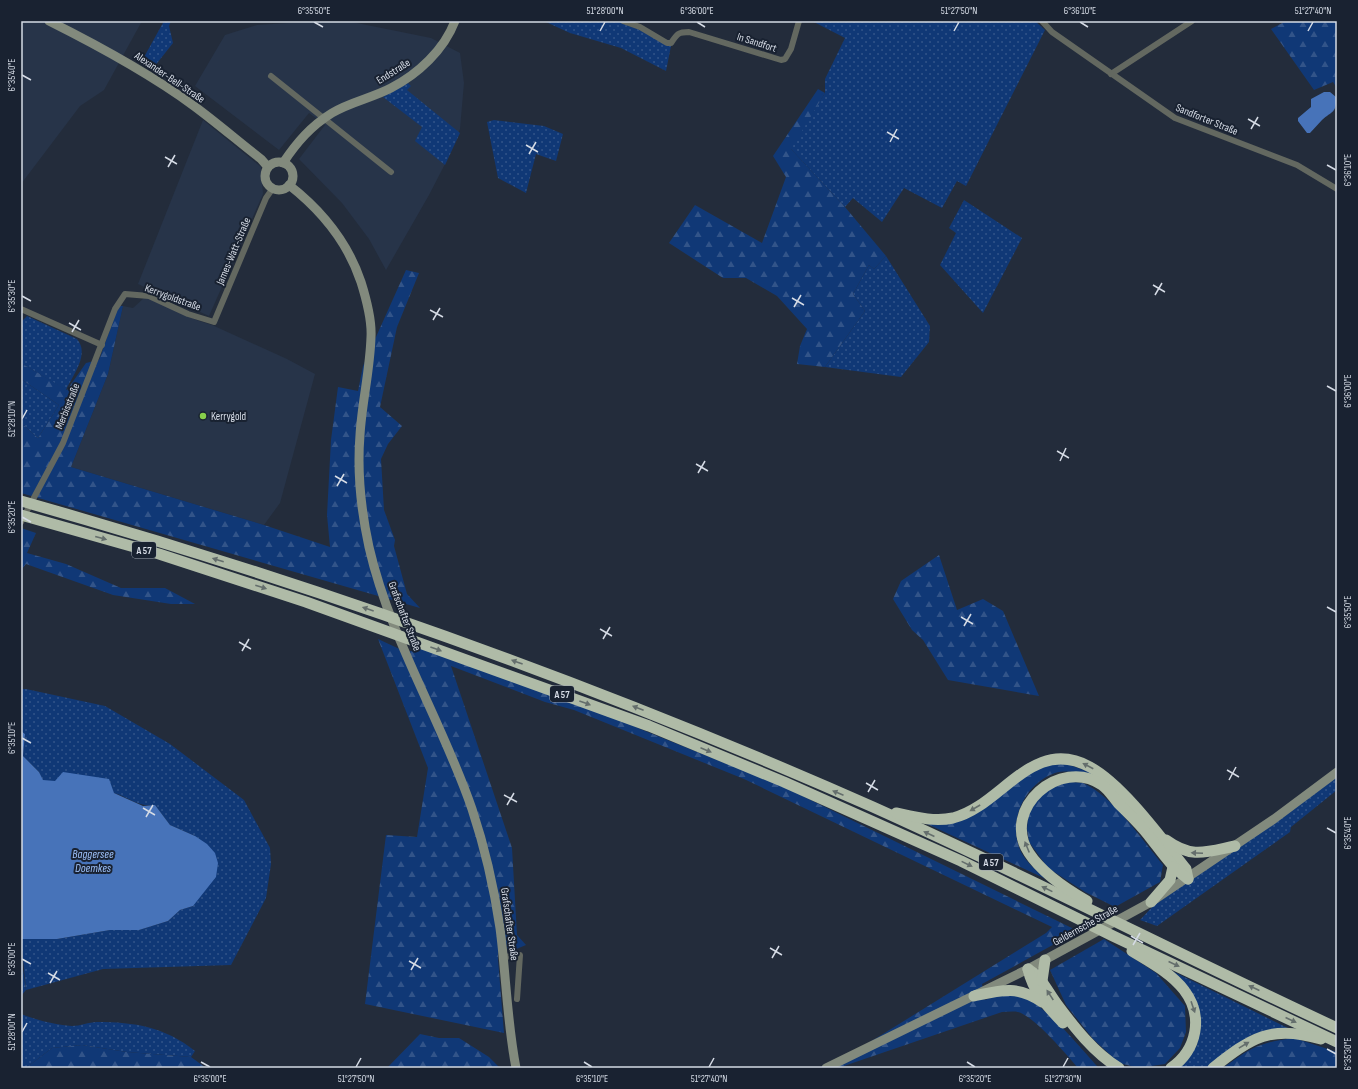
<svg xmlns="http://www.w3.org/2000/svg" width="1358" height="1089" viewBox="0 0 1358 1089" font-family="'Sofia Sans Condensed',sans-serif">
<style>
.built{fill:#273449}
.grass{fill:url(#grass-dots)}
.forest{fill:url(#forest-firs)}
.water{fill:#4773b9}
.lines{fill:none;stroke-linecap:round;stroke-linejoin:round}
.street{stroke:#636860;stroke-width:6}
.secondary{stroke:#828a7d;stroke-width:9}
.highway{stroke:#afbba7;stroke-width:11}
.oneway{fill:#646e6c}
.ticks{fill:none;stroke:#d5dbe5;stroke-width:1.5}
.poi-dot{fill:#87cf4b;stroke:#192231;stroke-width:1.5}
.labels{text-anchor:middle;stroke-width:4;stroke-linejoin:round;paint-order:stroke}
.shield{fill:#192231;stroke:#9da4af;stroke-width:1}
.shield-label{font-size:10px;font-weight:bold;fill:#d5dbe5}
.street-label{font-size:11px;fill:#d5dbe5;stroke:#192231}
.poi-label{font-size:11px;fill:#d5dbe5;stroke:#192231;text-anchor:start}
.water-label{font-size:12px;font-style:italic;fill:#9ec2fb;stroke:#192231}
.neatline{fill:none;stroke:#d5dbe5;stroke-width:1.5}
.ticks-label{font-size:10px;text-anchor:middle;fill:#d5dbe5}
</style>
<defs>
<pattern id="grass-dots" width="8" height="8" patternUnits="userSpaceOnUse"><rect width="8" height="8" fill="#103876"/><path d="M2 2h.1M6 6h.1" fill="none" stroke="#325489" stroke-width="1.8" stroke-linecap="round"/></pattern>
<pattern id="forest-firs" width="22" height="20" patternUnits="userSpaceOnUse"><rect width="22" height="20" fill="#103876"/><path d="M5 1l3.5 6h-7zM16 11l3.5 6h-7z" fill="#325489"/></pattern>
</defs>
<rect width="100%" height="100%" fill="#232c3b"/>
<g class="built">
<polygon points="21,21 142,21 104,90 80,106 21,184"/>
<polygon points="319,21 347,21 431,38 460,53 464,83 460,129 445,164 429,195 386,270 369,239 342,203 299,159 325,125 309,113 279,150 195,86 225,35 257,25"/>
<polygon points="203,120 261,167 263,194 209,316 138,284"/>
<polygon points="144,298 153,300 199,321 212,325 287,359 315,374 280,503 264,525 71,467 108,374 123,306 133,308"/>
</g>
<g class="grass">
<polygon points="164,21 171,21 169,26 173,43 154,67 143,59"/>
<polygon points="531,21 617,21 640,30 671,46 666,71 621,48 570,33 546,22"/>
<polygon points="812,21 1035,21 1045,30 966,186 957,181 942,208 904,188 882,222 853,198 845,207 790,148 825,93 825,79 845,38"/>
<polygon points="408,83 411,86 407,90 460,133 445,165 415,141 422,127 383,97"/>
<polygon points="494,120 544,126 563,134 556,161 536,154 526,193 498,178 487,122"/>
<polygon points="964,200 1022,238 983,313 940,265 956,233 949,228"/>
<polygon points="886,256 930,326 929,342 901,377 825,367 865,311 853,294 869,265 874,269"/>
<path d="M27,316L77,339C90,354 73,375 66,390L21,363V322Z"/>
<polygon points="21,379 59,405 38,438 21,423"/>
<path d="M21,689H26L105,706L170,744L244,800L270,848L271,864L266,898L231,965L103,969L26,990L21,996V990H26L21,939H57L110,930H139L168,921L180,910L193,906L195,836L170,825L155,805C137,807 130,798 114,793C92,786 66,782 43,781L39,772L23,756L25,734L21,731Z"/>
<polygon points="1337,775 1337,790 1291,827 1290,832 1157,926 1140,920 1153,906"/>
<polygon points="1156,963 1292,1030 1269,1030 1252,1035 1233,1047 1206,1068 1177,1068 1188,1057 1197,1045 1200,1022 1195,1001"/>
<path d="M21,1014C36,1020 56,1025 72,1026C80,1026 89,1022 97,1022C135,1022 165,1027 195,1051L191,1057L127,1052L82,1045L52,1048L26,1068H21Z"/>
</g>
<g class="forest">
<polygon points="1286,21 1337,21 1337,88 1333,82 1314,90 1271,29"/>
<polygon points="818,89 825,93 791,149 845,207 886,256 874,269 869,265 853,294 865,311 825,367 797,364 800,346 807,329 777,296 746,278 723,278 669,243 695,205 762,243 786,177 773,156"/>
<polygon points="406,270 419,273 397,327 380,407 402,426 388,444 381,459 384,510 395,540 394,546 407,594 420,608 21,493 21,423 38,438 59,405 21,379 21,363 67,390 86,363 99,360 116,313 119,306 123,306 108,374 71,467 264,525 330,547 327,515 331,440 338,387 358,391 363,366"/>
<polygon points="21,528 36,533 27,553 66,564 121,588 165,588 195,604 171,604 113,595 26,564 21,570"/>
<polygon points="939,555 957,610 983,599 1003,611 1039,696 948,680 923,640 912,630 893,599 901,581"/>
<path d="M378,639L406,652L431,647L546,687L645,731L782,786L1078,931L982,984L985,1000C993,997 1003,993 1012,993C1039,995 1080,1048 1099,1068H1078C1067,1055 1034,1016 1018,1012C1013,1011 1007,1012 1002,1012L838,1068H828L1046,933L1052,927L744,779L574,710L545,702L451,666L512,848L517,935L526,945L509,952L499,928L498,959L504,1033L365,1004L386,835L417,837L428,768Z"/>
<path d="M1061,762L1095,774C1082,774 1068,769 1055,773C1024,784 1007,822 1021,852C1027,863 1037,871 1046,879L925,823L950,822L1041,766Z"/>
<path d="M1067,782C1072,782 1078,782 1083,783C1112,795 1143,841 1163,865L1160,882L1115,907L1085,892L1048,868L1029,842L1027,829L1028,815L1037,799L1045,791Z"/>
<polygon points="1104,939 1156,973 1185,1006 1186,1032 1180,1048 1165,1064 1139,1068 1119,1063 1093,1039 1066,1005 1050,970"/>
<polygon points="21,955 26,990 21,990"/>
<polygon points="420,1034 439,1038 459,1038 489,1057 500,1068 387,1068"/>
<path d="M1294,1038L1337,1052V1068H1223C1252,1047 1258,1043 1294,1038Z"/>
<polygon points="82,1045 127,1052 191,1057 206,1068 26,1068 52,1048"/>
</g>
<g class="water">
<path d="M1324,92H1330L1336,97C1337,113 1332,111 1322,120C1318,124 1314,129 1310,133H1307L1298,121V118L1311,107V99Z"/>
<polygon points="21,731 25,734 23,756 39,772 43,780 55,781 63,772 109,779 114,793 143,806 155,805 170,825 195,836 207,844 215,853 218,863 216,877 193,906 180,910 168,921 139,930 110,930 57,939 21,939"/>
</g>
<g class="lines">
<g class="street">
<path d="M623,21L640,27L667,43H671C677,34 678,32 689,32L781,60L785,59L791,49L799,21"/>
<polyline points="1042,21 1052,32 1175,118 1297,165 1337,189"/>
<polyline points="1111,74 1192,21"/>
<polyline points="271,76 391,172"/>
<polyline points="21,309 102,345"/>
<polyline points="21,522 63,443 115,309 125,294 149,296 188,314 214,322 266,198 273,188"/>
<polyline points="503,957 520,955 517,999"/>
</g>
<g class="secondary">
<path d="M49,21C99,46 149,73 194,106C217,123 239,142 261,159L268,167"/>
<circle cx="279" cy="176" r="14"/>
<path d="M283,163C297,142 311,126 332,113C350,102 372,98 391,88C418,74 444,50 455,21"/>
<path d="M289,185C321,210 348,243 361,282C366,298 372,320 371,337C370,370 362,402 360,435C357,472 361,510 369,547C390,639 442,721 472,809C485,848 494,888 500,928C506,974 507,1022 516,1068"/>
<polyline points="826,1068 1028,969 1151,902 1274,819 1337,772"/>
</g>
<g class="highway">
<path d="M21,501C312,583 597,685 873,807C1029,877 1182,956 1337,1028"/>
<polyline points="21,515 159,554 306,602 649,726 784,782 961,861 1113,936 1337,1042"/>
<path d="M896,813C915,817 934,822 953,818C1002,806 1032,735 1090,767C1123,785 1162,839 1186,869L1188,879"/>
<path d="M1166,840C1192,859 1206,852 1235,846"/>
<path d="M1087,901C1066,889 1042,873 1029,853C1000,809 1060,756 1102,785C1108,789 1113,797 1118,803C1129,814 1140,824 1149,836C1161,851 1171,867 1188,879"/>
<polyline points="1151,902 1170,880 1173,867"/>
<path d="M1132,951C1150,962 1171,973 1184,990C1204,1016 1197,1050 1171,1068"/>
<path d="M1028,969C1042,977 1047,991 1057,1004C1074,1027 1094,1053 1119,1068"/>
<path d="M1028,969C1033,992 1048,1007 1063,1023"/>
<polyline points="1042,981 1045,960"/>
<path d="M974,996C1001,990 1017,985 1042,1002"/>
<path d="M1213,1068C1251,1038 1271,1024 1321,1039"/>
</g>
</g>
<defs><path id="oneway-solid" d="M-6-.8H1V-3.2L6.5 0L1 3.2V.8H-6Z"/></defs>
<g class="oneway">
<use href="#oneway-solid" transform="translate(101 538) rotate(15)"/>
<use href="#oneway-solid" transform="translate(218 560) rotate(-162)"/>
<use href="#oneway-solid" transform="translate(261 587) rotate(18)"/>
<use href="#oneway-solid" transform="translate(368 609) rotate(-161)"/>
<use href="#oneway-solid" transform="translate(436 649) rotate(20)"/>
<use href="#oneway-solid" transform="translate(517 662) rotate(-160)"/>
<use href="#oneway-solid" transform="translate(585 703) rotate(20)"/>
<use href="#oneway-solid" transform="translate(638 708) rotate(-159)"/>
<use href="#oneway-solid" transform="translate(706 750) rotate(23)"/>
<use href="#oneway-solid" transform="translate(1088 766) rotate(-152)"/>
<use href="#oneway-solid" transform="translate(838 793) rotate(-157)"/>
<use href="#oneway-solid" transform="translate(975 808) rotate(150)"/>
<use href="#oneway-solid" transform="translate(929 834) rotate(-155)"/>
<use href="#oneway-solid" transform="translate(1027 847) rotate(-112)"/>
<use href="#oneway-solid" transform="translate(1197 853) rotate(-178)"/>
<use href="#oneway-solid" transform="translate(967 864) rotate(26)"/>
<use href="#oneway-solid" transform="translate(1047 889) rotate(-154)"/>
<use href="#oneway-solid" transform="translate(1174 964) rotate(25)"/>
<use href="#oneway-solid" transform="translate(1254 988) rotate(-155)"/>
<use href="#oneway-solid" transform="translate(1050 995) rotate(-123)"/>
<use href="#oneway-solid" transform="translate(1193 1007) rotate(71)"/>
<use href="#oneway-solid" transform="translate(1291 1020) rotate(25)"/>
<use href="#oneway-solid" transform="translate(1244 1045) rotate(-31)"/>
</g>
<path class="ticks" d="M314,22L323,27M697,22L705,27M1080,22L1088,27M600,31L605,22M954,31L959,22M1308,31L1313,22M22,75L31,80M1248,119L1260,126M1251,129L1258,117M887,132L899,139M890,142L897,129M526,145L538,152M529,154L536,142M165,157L177,164M1327,165L1336,170M168,167L175,155M1153,285L1165,292M1155,295L1162,283M22,296L31,301M792,298L804,305M794,307L801,295M430,310L443,317M433,320L440,308M69,323L81,330M72,332L79,320M1327,386L1336,391M22,419L27,410M1057,451L1069,458M1060,461L1066,448M696,464L708,471M698,473L705,461M335,476L347,483M337,486L344,474M22,517L31,522M1327,607L1336,612M961,617L973,624M964,626L971,614M600,629L612,636M603,639L610,627M239,642L251,649M242,651L249,639M22,738L31,743M1227,770L1239,777M1229,780L1236,767M866,783L878,790M868,792L875,780M504,795L517,802M507,805L514,793M143,808L155,815M146,817L153,805M1327,828L1336,833M1131,936L1143,943M1133,945L1140,933M770,948L782,955M772,958L779,946M22,959L31,964M409,961L421,968M411,970L418,958M48,973L60,980M50,983L57,971M22,1032L27,1023M1327,1049L1336,1054M201,1062L210,1067M584,1062L592,1067M967,1062L975,1067M356,1067L361,1058M709,1067L714,1058M1063,1067L1068,1058"/>
<circle class="poi-dot" cx="203" cy="416" r="4"/>
<g class="labels">
<g class="shield">
<rect x="132" y="542" width="24" height="16" rx="3"/>
<rect x="550" y="686" width="24" height="16" rx="3"/>
<rect x="979" y="854" width="24" height="16" rx="3"/>
</g>
<g class="shield-label">
<text x="144" y="554">A 57</text>
<text x="562" y="698">A 57</text>
<text x="991" y="866">A 57</text>
</g>
<g class="street-label">
<text transform="translate(757 42) rotate(18)" y="4">In Sandfort</text>
<text transform="translate(393 71) rotate(-32)" y="4">Endstraße</text>
<text transform="translate(170 77) rotate(34)" y="4">Alexander-Bell-Straße</text>
<text transform="translate(1207 119) rotate(22)" y="4">Sandforter Straße</text>
<text transform="translate(233 251) rotate(-67)" y="4">James-Watt-Straße</text>
<text transform="translate(173 297) rotate(20)" y="4">Kerrygoldstraße</text>
<text transform="translate(67 406) rotate(-68)" y="4">Merbisstraße</text>
<text transform="translate(405 616) rotate(69)" y="4">Grafschafter Straße</text>
<text transform="translate(510 924) rotate(82)" y="4">Grafschafter Straße</text>
<text transform="translate(1085 925) rotate(-29)" y="4">Geldernsche Straße</text>
</g>
<g class="poi-label">
<text x="211" y="420">Kerrygold</text>
</g>
<g class="water-label">
<text x="93" y="858">Baggersee<tspan x="93" dy="14">Doemkes</tspan></text>
</g>
</g>
<rect width="1358" height="1089" fill="none" stroke="#192231" stroke-width="44"/>
<rect x="22" y="22" width="1314" height="1045" class="neatline"/>
<g class="ticks-label">
<text x="314" y="14">6°35'50"E</text>
<text x="605" y="14">51°28'00"N</text>
<text x="697" y="14">6°36'00"E</text>
<text x="959" y="14">51°27'50"N</text>
<text x="1080" y="14">6°36'10"E</text>
<text x="1313" y="14">51°27'40"N</text>
<text transform="translate(11 75) rotate(-90)" y="4">6°35'40"E</text>
<text transform="translate(1347 170) rotate(-90)" y="4">6°36'10"E</text>
<text transform="translate(11 296) rotate(-90)" y="4">6°35'30"E</text>
<text transform="translate(1347 391) rotate(-90)" y="4">6°36'00"E</text>
<text transform="translate(11 419) rotate(-90)" y="4">51°28'10"N</text>
<text transform="translate(11 517) rotate(-90)" y="4">6°35'20"E</text>
<text transform="translate(1347 612) rotate(-90)" y="4">6°35'50"E</text>
<text transform="translate(11 738) rotate(-90)" y="4">6°35'10"E</text>
<text transform="translate(1347 833) rotate(-90)" y="4">6°35'40"E</text>
<text transform="translate(11 959) rotate(-90)" y="4">6°35'00"E</text>
<text transform="translate(11 1032) rotate(-90)" y="4">51°28'00"N</text>
<text transform="translate(1347 1054) rotate(-90)" y="4">6°35'30"E</text>
<text x="210" y="1082">6°35'00"E</text>
<text x="356" y="1082">51°27'50"N</text>
<text x="592" y="1082">6°35'10"E</text>
<text x="709" y="1082">51°27'40"N</text>
<text x="975" y="1082">6°35'20"E</text>
<text x="1063" y="1082">51°27'30"N</text>
</g>
</svg>
